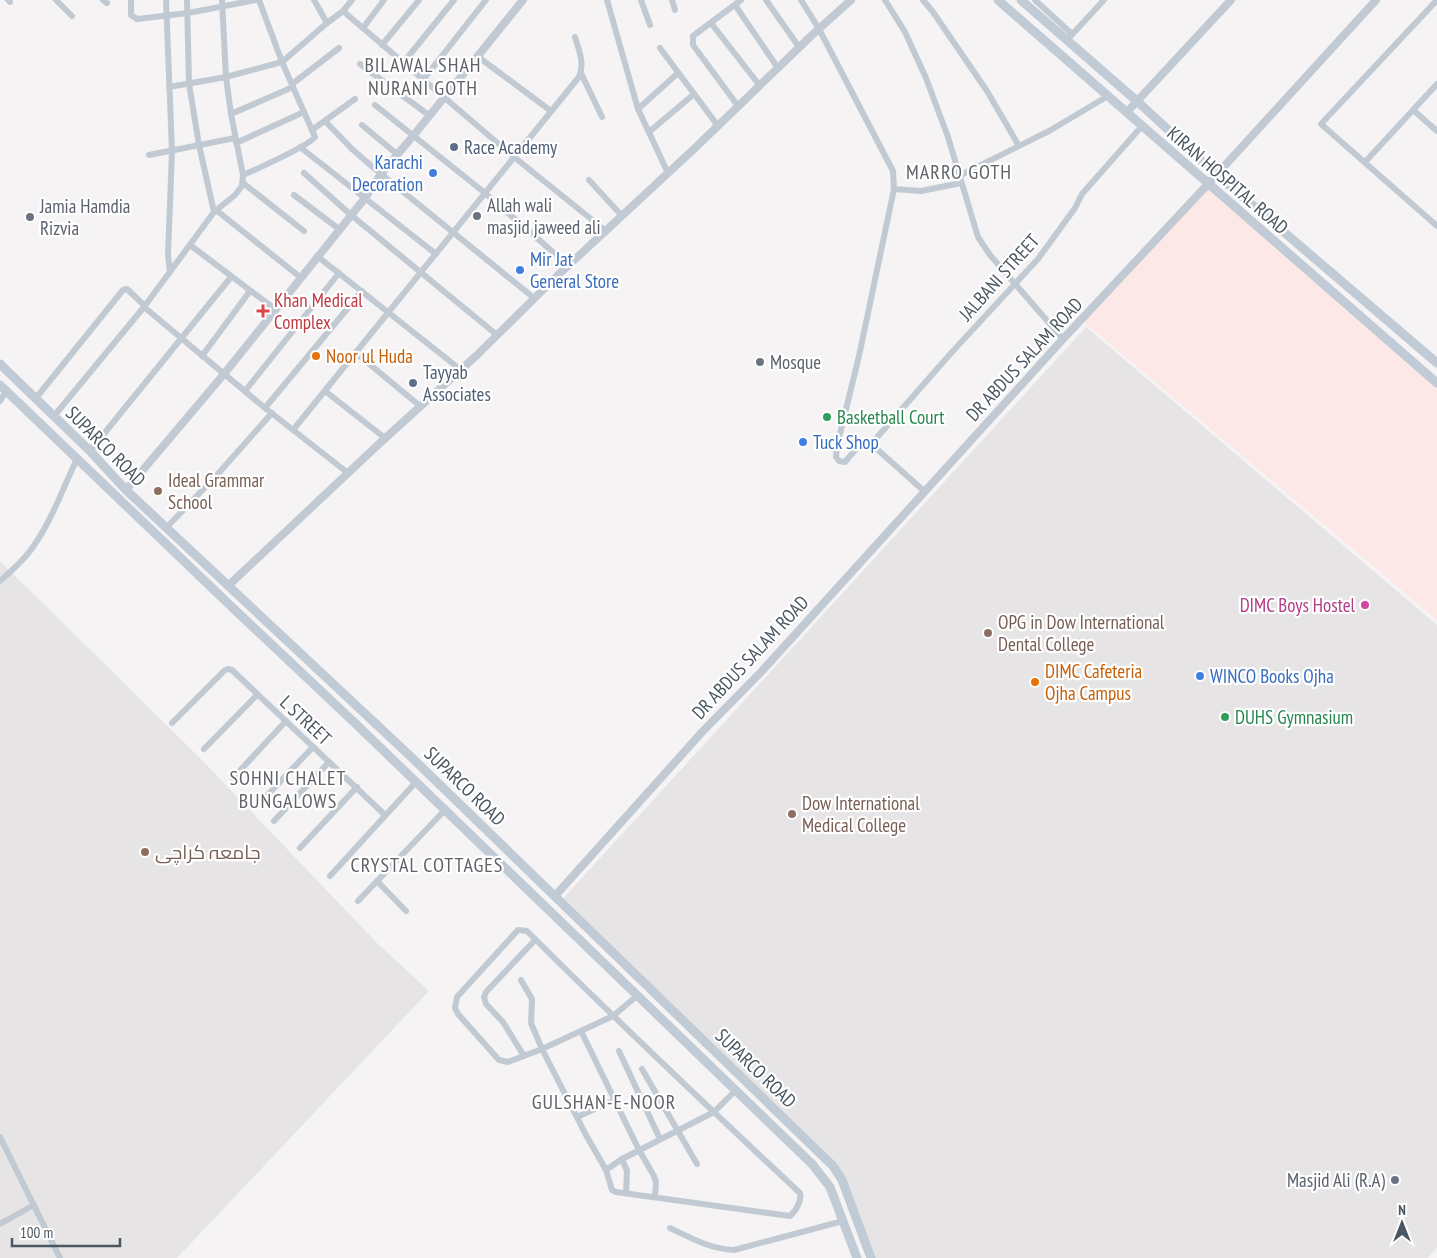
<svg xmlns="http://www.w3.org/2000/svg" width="1437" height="1258" viewBox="0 0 1437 1258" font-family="'PT Sans Narrow',Cairo,sans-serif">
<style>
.education{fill:#e6e4e5}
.medical{fill:#fce8e6}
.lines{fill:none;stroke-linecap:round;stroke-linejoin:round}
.minor{stroke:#c1cad2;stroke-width:6}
.tertiary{stroke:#c1cad2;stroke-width:8}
.secondary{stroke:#c1cbd6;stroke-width:9}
.service-dot{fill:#5c6f8a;stroke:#fff;stroke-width:2}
.shop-dot{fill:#3f7fe0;stroke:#fff;stroke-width:2}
.worship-dot{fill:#6b7280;stroke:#fff;stroke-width:2}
.health-dot{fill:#e0444e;stroke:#fff;stroke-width:2}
.food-dot{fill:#e8710a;stroke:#fff;stroke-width:2}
.leisure-dot{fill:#2e9e5b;stroke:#fff;stroke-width:2}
.education-dot{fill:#8d6e63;stroke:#fff;stroke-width:2}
.hotel-dot{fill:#d1479c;stroke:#fff;stroke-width:2}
.labels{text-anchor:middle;stroke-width:4.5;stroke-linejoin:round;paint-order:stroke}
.service-label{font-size:19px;fill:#4e5e75;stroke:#fff;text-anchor:start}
.shop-label{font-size:19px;fill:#366cbe;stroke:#fff;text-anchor:start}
.street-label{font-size:19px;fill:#4a5661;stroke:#fff}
.worship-label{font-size:19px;fill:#5b616d;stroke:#fff;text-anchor:start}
.health-label{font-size:19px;fill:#be3a42;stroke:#fff;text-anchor:start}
.food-label{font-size:19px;fill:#c56008;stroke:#fff;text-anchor:start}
.leisure-label{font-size:19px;fill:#27864d;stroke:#fff;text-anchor:start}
.education-label{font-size:19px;fill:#785e54;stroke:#fff;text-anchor:start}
.hotel-label{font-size:19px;fill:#b23c85;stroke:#fff;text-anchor:end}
.neighbourhood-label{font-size:20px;letter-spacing:1px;fill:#5f6368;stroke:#fff}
</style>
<rect width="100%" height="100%" fill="#f5f3f3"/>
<g class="education">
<polygon points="1086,327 1437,625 1437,1247 1428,1258 872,1258 842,1179 560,902"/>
<polygon points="0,561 202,760 377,943 429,991 177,1258 0,1258"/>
</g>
<polygon class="medical" points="1208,184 1437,383 1437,620 1083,321"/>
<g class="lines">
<g class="minor">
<polyline points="8,0 10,2"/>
<polyline points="56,0 72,16"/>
<polyline points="103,0 107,3"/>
<polyline points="131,0 131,15 137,19 188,13 256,0"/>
<polyline points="166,0 172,151 168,255 170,272"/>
<polyline points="187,0 189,84 199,145 214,212"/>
<polyline points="607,0 638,109 668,173"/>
<polyline points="641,0 650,25"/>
<polyline points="672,0 675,10"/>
<polyline points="766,0 799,47"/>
<polyline points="801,0 819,29 893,171 894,189 859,356 837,446 836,457 839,461 845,462 861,443 869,442 924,491"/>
<polyline points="885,0 905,32 926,78 948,137 978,237 990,255 1063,339"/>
<polyline points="923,0 933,12 987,91 1019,146"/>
<polyline points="1035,0 1072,34"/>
<polyline points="1437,0 1321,124 1437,226"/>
<polyline points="735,5 778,68"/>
<polyline points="343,11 352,0"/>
<polyline points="327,23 343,11 514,157 606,231"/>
<polyline points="711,23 760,86"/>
<polyline points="363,28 384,0"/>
<polyline points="1067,40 1104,0"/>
<polyline points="382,45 419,0"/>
<polyline points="660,48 718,126"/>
<polyline points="477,56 551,111"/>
<polyline points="403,63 454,0"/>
<polyline points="360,64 430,116"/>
<polyline points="581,73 602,117"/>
<polyline points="423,80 486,0"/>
<polyline points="292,84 339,48"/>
<polyline points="169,87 226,77 282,62 327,23 314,0"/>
<polyline points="375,105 485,193 568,265"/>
<polyline points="738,106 693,45 693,36 741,0"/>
<polyline points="638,109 678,73"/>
<polyline points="1413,110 1437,131"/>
<polyline points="231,114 293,87"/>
<polyline points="325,121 352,149 375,169 534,298"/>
<polyline points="362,125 398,155"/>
<polyline points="312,130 355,99"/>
<polyline points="649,132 694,94"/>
<polyline points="236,143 304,112"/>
<polyline points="300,147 436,254"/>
<polyline points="149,155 235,138"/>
<polyline points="1365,162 1437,84"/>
<polyline points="304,173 351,215 497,335"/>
<path d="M243,175C257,169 308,146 315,137L282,62L259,0"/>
<polyline points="959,176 1049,131 1108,96"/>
<polyline points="589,180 622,216"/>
<polyline points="243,183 304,231"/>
<polyline points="894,189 921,191 961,183"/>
<polyline points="294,195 339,229"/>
<polyline points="216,210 300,277"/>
<polyline points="190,245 275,309"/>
<polyline points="317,256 461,370"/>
<polyline points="144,307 265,408 348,473"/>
<polyline points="356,353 420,406"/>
<polyline points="202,356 250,291"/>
<polyline points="245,391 339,273"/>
<polyline points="325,391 385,438"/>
<polyline points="36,398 123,290 127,289 145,306"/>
<polyline points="0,401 6,391"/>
<polyline points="265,408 362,291"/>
<polyline points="54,416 144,307 214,212 235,195 242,186 243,175 231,114 226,77 222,0"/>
<path d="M293,430L579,77C585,63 579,51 575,37"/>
<polyline points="872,443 952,352 1038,259 1075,208 1082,194 1142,126"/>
<polyline points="90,451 231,277"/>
<polyline points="167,527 216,476 272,413"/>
<path d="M0,581C10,572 22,562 30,551C51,523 62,490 77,459"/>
<polyline points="172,723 225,670 228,669 232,670 385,815"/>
<polyline points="204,749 257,695"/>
<polyline points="233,778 286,721"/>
<polyline points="258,805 313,747"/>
<polyline points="274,821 329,762"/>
<polyline points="300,848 357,787"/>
<polyline points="330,876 416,782"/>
<polyline points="377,881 406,911"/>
<polyline points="358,901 445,810"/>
<polyline points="521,980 532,999 531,1023 542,1049 586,1135 606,1170"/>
<path d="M638,995L613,1016L542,1049L508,1062L499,1060L458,1014L455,1008L457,997L518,930L527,931C616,1020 708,1107 800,1193C802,1200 796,1211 790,1216L616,1192L612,1190L606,1170L622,1159L714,1112L736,1090"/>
<polyline points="581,1031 639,1150 654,1176 656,1182 655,1197"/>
<polyline points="619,1051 660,1139"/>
<polyline points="524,1056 503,1022 486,1004 484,997 486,992 535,940"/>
<polyline points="642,1069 697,1164"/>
<polyline points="577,1117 615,1100"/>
<polyline points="0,1137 60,1258"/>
<polyline points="622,1159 627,1171 626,1193"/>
<polyline points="0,1224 34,1205"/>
<path d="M670,1228C691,1238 710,1249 734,1250L843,1221"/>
</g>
<g class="tertiary">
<polyline points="1127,112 1231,0"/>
<polyline points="126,490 224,374 365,198 381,174 413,136 523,0"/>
<polyline points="229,585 381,442 476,356 558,275 695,148 811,36 851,0"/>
<polyline points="555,896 703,731 762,671 1063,339 1208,184 1376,0"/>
</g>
<g class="secondary">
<polyline points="998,0 1437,383"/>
<polyline points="1021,0 1138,102 1216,174 1437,363"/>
<polyline points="0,364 90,451 126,490 407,753 833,1166 842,1180 871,1258"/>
<polyline points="0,385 235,610 358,726 812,1164 830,1187 857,1258"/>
</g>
</g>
<g class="service-dot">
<circle cx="454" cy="147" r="5"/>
<circle cx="413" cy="383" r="5"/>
</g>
<g class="shop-dot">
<circle cx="433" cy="173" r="5"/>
<circle cx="520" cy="270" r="5"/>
<circle cx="803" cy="442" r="5"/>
<circle cx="1200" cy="676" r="5"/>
</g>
<g class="worship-dot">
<circle cx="477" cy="216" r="5"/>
<circle cx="30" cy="217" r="5"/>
<circle cx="760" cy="362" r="5"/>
<circle cx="1395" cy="1180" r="5"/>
</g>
<path class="health-dot" d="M260.5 303.5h5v5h5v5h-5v5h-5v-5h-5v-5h5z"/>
<g class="food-dot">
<circle cx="316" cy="356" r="5"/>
<circle cx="1035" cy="682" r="5"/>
</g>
<g class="leisure-dot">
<circle cx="827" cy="417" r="5"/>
<circle cx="1225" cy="717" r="5"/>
</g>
<g class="education-dot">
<circle cx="158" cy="491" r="5"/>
<circle cx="988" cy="633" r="5"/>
<circle cx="792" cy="814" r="5"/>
<circle cx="145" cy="852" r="5"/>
</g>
<circle class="hotel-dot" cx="1365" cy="605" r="5"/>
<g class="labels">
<g class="service-label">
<text x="464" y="154">Race Academy</text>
<text x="423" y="379">Tayyab<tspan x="423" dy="22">Associates</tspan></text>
</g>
<g class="shop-label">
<text x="423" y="169" text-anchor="end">Karachi<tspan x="423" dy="22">Decoration</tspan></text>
<text x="530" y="266">Mir Jat<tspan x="530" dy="22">General Store</tspan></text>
<text x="813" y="449">Tuck Shop</text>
<text x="1210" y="683">WINCO Books Ojha</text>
</g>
<g class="street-label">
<text transform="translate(1228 180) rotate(41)" y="7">KIRAN HOSPITAL ROAD</text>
<text transform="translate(999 277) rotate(-48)" y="7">JALBANI STREET</text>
<text transform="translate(1024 359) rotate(-47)" y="7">DR ABDUS SALAM ROAD</text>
<text transform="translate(106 446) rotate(45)" y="7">SUPARCO ROAD</text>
<text transform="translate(750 657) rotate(-47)" y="7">DR ABDUS SALAM ROAD</text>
<text transform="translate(306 720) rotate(43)" y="7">L STREET</text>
<text transform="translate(465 786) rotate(44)" y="7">SUPARCO ROAD</text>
<text transform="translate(756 1068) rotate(44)" y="7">SUPARCO ROAD</text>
</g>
<g class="worship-label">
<text x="487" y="212">Allah wali<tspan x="487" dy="22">masjid jaweed ali</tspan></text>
<text x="40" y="213">Jamia Hamdia<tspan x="40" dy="22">Rizvia</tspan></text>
<text x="770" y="369">Mosque</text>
<text x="1385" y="1187" text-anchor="end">Masjid Ali (R.A)</text>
</g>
<g class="health-label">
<text x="274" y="307">Khan Medical<tspan x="274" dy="22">Complex</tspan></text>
</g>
<g class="food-label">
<text x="326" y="363">Noor ul Huda</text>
<text x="1045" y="678">DIMC Cafeteria<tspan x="1045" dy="22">Ojha Campus</tspan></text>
</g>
<g class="leisure-label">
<text x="837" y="424">Basketball Court</text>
<text x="1235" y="724">DUHS Gymnasium</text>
</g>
<g class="education-label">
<text x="168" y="487">Ideal Grammar<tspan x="168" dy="22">School</tspan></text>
<text x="998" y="629">OPG in Dow International<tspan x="998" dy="22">Dental College</tspan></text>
<text x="802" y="810">Dow International<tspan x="802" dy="22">Medical College</tspan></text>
<text x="155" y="859">جامعہ کراچی</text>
</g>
<g class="hotel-label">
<text x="1355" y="612">DIMC Boys Hostel</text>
</g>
<g class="neighbourhood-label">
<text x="423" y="72">BILAWAL SHAH<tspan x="423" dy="23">NURANI GOTH</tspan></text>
<text x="959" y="179">MARRO GOTH</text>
<text x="288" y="785">SOHNI CHALET<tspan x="288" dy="23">BUNGALOWS</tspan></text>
<text x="427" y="872">CRYSTAL COTTAGES</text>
<text x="604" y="1109">GULSHAN-E-NOOR</text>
</g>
</g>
<g transform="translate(1402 1223)" stroke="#ffffff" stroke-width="4" paint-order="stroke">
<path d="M0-4L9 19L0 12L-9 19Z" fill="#4a5661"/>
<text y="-8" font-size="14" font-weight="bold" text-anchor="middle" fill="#4a5661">N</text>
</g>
<path d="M12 1238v8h108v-8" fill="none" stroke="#4a5661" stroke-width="2.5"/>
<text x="20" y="1238" font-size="15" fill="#4a5661" stroke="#ffffff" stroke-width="4" paint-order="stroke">100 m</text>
</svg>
